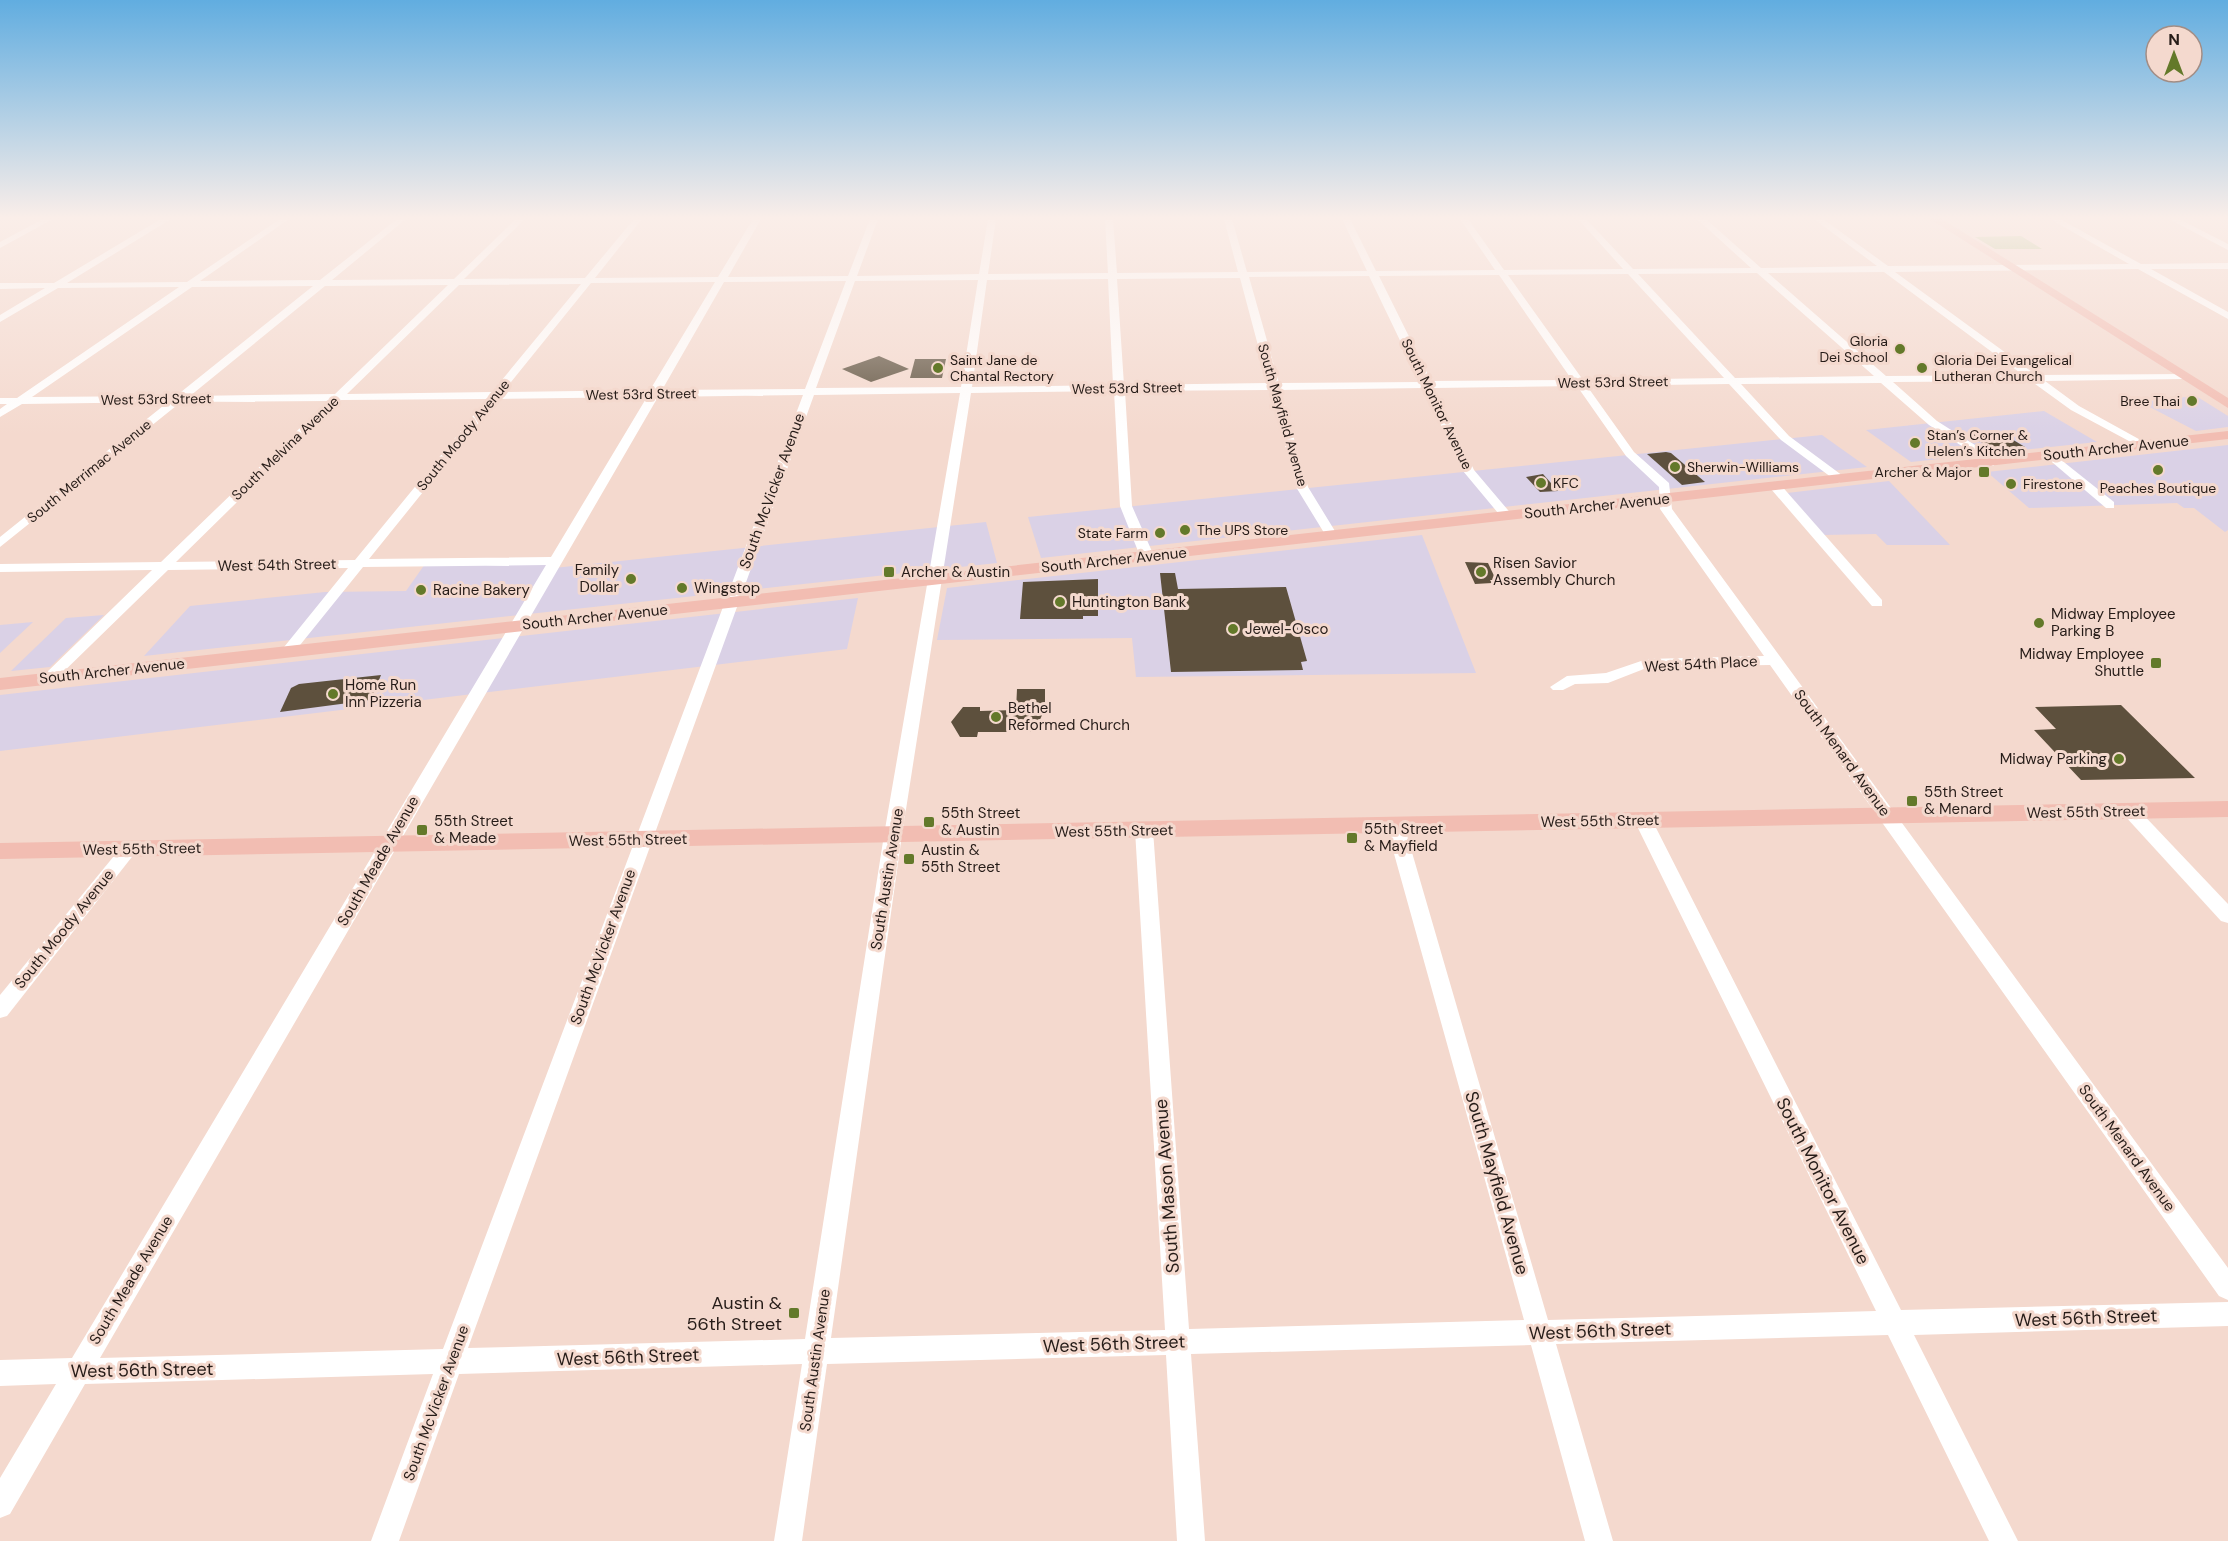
<svg xmlns="http://www.w3.org/2000/svg" width="2228" height="1541" viewBox="0 0 2228 1541" font-family="'DM Sans',sans-serif">
<style>
.commercial{fill:#dad1e6}
.green{fill:#aec081}
.building{fill:#5d503d}
.lines{fill:none;stroke-linecap:round;stroke-linejoin:round}
.minor{fill:#fff;fill-rule:evenodd}
.major{fill:#f2bdb2;fill-rule:evenodd}
.poi-dot{fill:#63792a;stroke:#f4d9ce;stroke-width:2}
.labels{text-anchor:middle;stroke-width:6;stroke-linejoin:round;paint-order:stroke}
.far-poi-label{font-size:14px;fill:#261c18;stroke:#f4d9ce;text-anchor:start}
.far-street-label{font-size:14px;fill:#261c18;stroke:#f4d9ce}
.street-label{font-size:15px;fill:#261c18;stroke:#f4d9ce}
.poi-label{font-size:15px;fill:#261c18;stroke:#f4d9ce;text-anchor:start}
.near-street-label{font-size:18px;fill:#261c18;stroke:#f4d9ce}
.near-poi-label{font-size:18px;fill:#261c18;stroke:#f4d9ce;text-anchor:end}
</style>
<rect width="100%" height="100%" fill="#f4d9ce"/>
<g class="commercial">
<polygon points="2196,396 2228,416 2228,427 2196,431 2140,402"/>
<polygon points="2044,411 2097,442 1911,462 1866,430"/>
<polygon points="1822,435 1867,467 1041,558 1028,517"/>
<polygon points="2228,445 2228,530 2225,532 2194,508 2184,508 2177,503 2029,508 1987,472"/>
<polygon points="1889,481 1950,545 1887,545 1876,534 1823,535 1787,493"/>
<polygon points="986,522 997,563 144,656 190,606 325,592 406,591 425,564 556,563 554,568"/>
<polygon points="1422,535 1476,673 1136,677 1132,638 937,640 947,588"/>
<polygon points="858,598 847,649 0,751 0,695"/>
<polygon points="104,615 50,667 11,671 66,618"/>
<polygon points="33,622 0,653 0,625"/>
</g>
<polygon class="green" points="2021,236 2042,249 1995,249 1975,237"/>
<g class="building">
<polygon points="879,356 909,369 871,382 842,369"/>
<polygon points="915,359 946,359 942,378 910,378"/>
<polygon points="2000,432 2025,447 1996,451 1969,435"/>
<polygon points="1666,452 1671,453 1705,482 1682,485 1647,454"/>
<polygon points="1543,474 1558,491 1540,492 1526,477"/>
<polygon points="1465,562 1488,563 1496,580 1490,580 1492,583 1475,584"/>
<polygon points="1160,573 1175,573 1178,589 1286,587 1307,661 1301,662 1303,670 1171,672"/>
<polygon points="1098,579 1098,616 1083,616 1083,619 1020,619 1023,582"/>
<polygon points="381,675 371,700 280,712 291,688 299,684"/>
<polygon points="1017,689 1045,689 1045,709 1034,732 978,732 977,737 960,737 951,722 963,707 980,707 980,711 1016,710"/>
<polygon points="2121,705 2195,778 2081,780 2034,730 2056,729 2035,707"/>
</g>
<g class="lines">
<g class="minor">
<polygon points="43,219 53,219 0,248 0,242"/>
<path d="M161,219H171L67,283L187,282L280,219H289L200,281L320,280L397,219H406L332,280L454,279L516,219H525L464,279L585,278L634,219H642L595,278L718,277L753,219H761L728,277L848,276L870,219H878L857,276L979,274L988,219H996L988,274L1108,273L1105,219H1113L1117,273L1238,272L1224,219H1232L1247,272L1367,271L1342,219H1350L1376,271L1495,270L1460,219H1468L1504,270L1623,269L1578,219H1586L1633,269L1751,268L1697,219H1706L1761,268L1877,266L1814,219H1823L1888,266L2129,264L2050,219H2060L2141,264L2228,263V269H2151L2228,312V319L2138,269L1895,272L2036,375L2187,374L2188,376L2183,379L2045,381L2079,406L2146,443V447L2142,448L2071,410L2031,381L1893,382L1937,421L1997,459L1999,462L1993,466L1929,425L1881,383L1741,384L1789,436L1843,476L1845,479L1839,483L1781,440L1729,384L1587,386L1634,452L1669,483L1672,509L2228,1268V1300L2219,1296L1770,665L1649,667L1608,683L1575,684L1563,690H1553L1550,687L1567,676L1606,673L1647,659L1764,656L1660,509L1659,487L1626,456L1577,386L1434,388L1474,470L1513,516L1507,520L1503,519L1463,471L1423,388L1280,390L1308,487L1338,536L1332,540L1326,536L1296,487L1270,390L1125,391L1132,506L1154,556L1147,560L1140,556L1120,506L1114,391L971,393L902,835L831,1338L1165,1330L1135,830L1138,826H1150L1153,830L1189,1329L1524,1320L1386,825L1395,819L1404,825L1548,1320L1876,1311L1634,820L1643,814L1652,820L1901,1310L2228,1302V1326L1914,1335L2018,1541H1989L1888,1335L1556,1344L1613,1541H1585L1531,1345L1191,1354L1205,1541H1177L1166,1355L827,1364L802,1541H774L802,1364L459,1374L399,1541H371L433,1374L85,1384L10,1514L0,1518V1478L56,1384L0,1386V1360L72,1358L546,565L363,567L292,655L287,656L280,652L348,568L168,570L54,681H44L41,678L44,675L152,570L0,572V564L161,562L328,401L181,402L0,547V537L168,402L22,404L0,417V409L7,404H0V398H17L179,287L58,288L0,322V315L45,288L0,289V283H54ZM1884,272L2023,375L1886,376L1768,273ZM1757,273L1874,376L1735,378L1638,274ZM1628,274L1724,378L1583,380L1508,275ZM1499,275L1572,380L1431,381L1379,276ZM1369,276L1420,382L1279,383L1249,277ZM1240,278L1268,383L1124,385L1117,279ZM1108,279L1113,385L972,387L987,280ZM978,280L961,387L816,388L855,281ZM846,281L805,389L662,390L724,282ZM715,282L650,390L503,392L591,283ZM581,284L492,392L347,394L459,285ZM448,285L335,394L190,396L325,286ZM313,286L176,396L32,397L192,287ZM960,393L884,835L805,1339L468,1348L814,395ZM803,395L443,1349L100,1358L658,397ZM647,397L551,557L369,559L498,399ZM487,399L355,560L176,562L341,400Z"/>
<polygon points="2169,219 2179,219 2228,244 2228,250"/>
<polygon points="2050,451 2114,502 2114,508 2106,508 2046,457 2046,453"/>
<polygon points="1775,482 1779,483 1882,600 1882,606 1872,606 1771,489 1769,486"/>
<polygon points="2130,805 2136,807 2228,904 2228,923 2221,921 2124,815 2121,811"/>
<polygon points="129,843 135,845 138,849 135,853 7,1016 0,1018 0,995 123,845"/>
</g>
<g class="major">
<polygon points="1930,219 1942,219 2228,398 2228,408"/>
<polygon points="2228,431 2228,439 0,690 0,678"/>
<polygon points="2228,801 2228,817 0,859 0,843"/>
</g>
</g>
<linearGradient id="sky" x2="0" y2="1"><stop stop-color="#61ade0"/><stop offset="0.5" stop-color="#faeee9"/><stop offset="1" stop-color="#faeee9" stop-opacity="0"/></linearGradient>
<rect width="2228" height="435" fill="url(#sky)"/>
<g class="poi-dot">
<circle cx="1900" cy="349" r="6"/>
<circle cx="938" cy="368" r="6"/>
<circle cx="1922" cy="368" r="6"/>
<circle cx="2192" cy="401" r="6"/>
<circle cx="1915" cy="443" r="6"/>
<circle cx="1675" cy="467" r="6"/>
<circle cx="2158" cy="470" r="6"/>
<rect x="1978" y="466" width="12" height="12" rx="3"/>
<circle cx="1541" cy="483" r="6"/>
<circle cx="2011" cy="484" r="6"/>
<circle cx="1185" cy="530" r="6"/>
<circle cx="1160" cy="533" r="6"/>
<rect x="883" y="566" width="12" height="12" rx="3"/>
<circle cx="1481" cy="572" r="6"/>
<circle cx="631" cy="579" r="6"/>
<circle cx="682" cy="588" r="6"/>
<circle cx="421" cy="590" r="6"/>
<circle cx="1060" cy="602" r="6"/>
<circle cx="2039" cy="623" r="6"/>
<circle cx="1233" cy="629" r="6"/>
<rect x="2150" y="657" width="12" height="12" rx="3"/>
<circle cx="333" cy="694" r="6"/>
<circle cx="996" cy="717" r="6"/>
<circle cx="2119" cy="759" r="6"/>
<rect x="1906" y="795" width="12" height="12" rx="3"/>
<rect x="923" y="816" width="12" height="12" rx="3"/>
<rect x="416" y="824" width="12" height="12" rx="3"/>
<rect x="1346" y="832" width="12" height="12" rx="3"/>
<rect x="903" y="853" width="12" height="12" rx="3"/>
<rect x="788" y="1307" width="12" height="12" rx="3"/>
</g>
<g class="labels">
<g class="far-poi-label">
<text x="1888" y="346" text-anchor="end">Gloria<tspan x="1888" dy="16">Dei School</tspan></text>
<text x="950" y="365">Saint Jane de<tspan x="950" dy="16">Chantal Rectory</tspan></text>
<text x="1934" y="365">Gloria Dei Evangelical<tspan x="1934" dy="16">Lutheran Church</tspan></text>
<text x="2180" y="406" text-anchor="end">Bree Thai</text>
<text x="1927" y="440">Stan’s Corner &amp;<tspan x="1927" dy="16">Helen’s Kitchen</tspan></text>
<text x="1687" y="472">Sherwin-Williams</text>
<text x="1972" y="477" text-anchor="end">Archer &amp; Major</text>
<text x="1553" y="488">KFC</text>
<text x="2023" y="489">Firestone</text>
<text x="2158" y="493" text-anchor="middle">Peaches Boutique</text>
<text x="1197" y="535">The UPS Store</text>
<text x="1148" y="538" text-anchor="end">State Farm</text>
</g>
<g class="far-street-label">
<text transform="translate(1613 382) rotate(-1)" y="5">West 53rd Street</text>
<text transform="translate(1127 388) rotate(-1)" y="5">West 53rd Street</text>
<text transform="translate(641 394) rotate(-1)" y="5">West 53rd Street</text>
<text transform="translate(156 399) rotate(-1)" y="5">West 53rd Street</text>
<text transform="translate(1437 404) rotate(64)" y="5">South Monitor Avenue</text>
<text transform="translate(1283 415) rotate(74)" y="5">South Mayfield Avenue</text>
<text transform="translate(463 435) rotate(-51)" y="5">South Moody Avenue</text>
<text transform="translate(285 448) rotate(-44)" y="5">South Melvina Avenue</text>
<text transform="translate(89 471) rotate(-39)" y="5">South Merrimac Avenue</text>
</g>
<g class="street-label">
<text transform="translate(2116 448) rotate(-6)" y="5">South Archer Avenue</text>
<text transform="translate(772 491) rotate(-70)" y="5">South McVicker Avenue</text>
<text transform="translate(1597 506) rotate(-6)" y="5">South Archer Avenue</text>
<text transform="translate(1114 560) rotate(-6)" y="5">South Archer Avenue</text>
<text transform="translate(277 565) rotate(-1)" y="5">West 54th Street</text>
<text transform="translate(595 617) rotate(-6)" y="5">South Archer Avenue</text>
<text transform="translate(1701 664) rotate(-3)" y="5">West 54th Place</text>
<text transform="translate(112 671) rotate(-6)" y="5">South Archer Avenue</text>
<text transform="translate(1842 753) rotate(54)" y="5">South Menard Avenue</text>
<text transform="translate(2086 812) rotate(-1)" y="5">West 55th Street</text>
<text transform="translate(1600 821) rotate(-1)" y="5">West 55th Street</text>
<text transform="translate(1114 831) rotate(-1)" y="5">West 55th Street</text>
<text transform="translate(628 840) rotate(-1)" y="5">West 55th Street</text>
<text transform="translate(142 849) rotate(-1)" y="5">West 55th Street</text>
<text transform="translate(378 861) rotate(-60)" y="5">South Meade Avenue</text>
<text transform="translate(887 879) rotate(-81)" y="5">South Austin Avenue</text>
<text transform="translate(64 929) rotate(-51)" y="5">South Moody Avenue</text>
<text transform="translate(603 947) rotate(-70)" y="5">South McVicker Avenue</text>
<text transform="translate(2127 1148) rotate(54)" y="5">South Menard Avenue</text>
<text transform="translate(131 1280) rotate(-59)" y="5">South Meade Avenue</text>
<text transform="translate(815 1360) rotate(-82)" y="5">South Austin Avenue</text>
<text transform="translate(436 1403) rotate(-70)" y="5">South McVicker Avenue</text>
</g>
<g class="poi-label">
<text x="1493" y="568">Risen Savior<tspan x="1493" dy="17">Assembly Church</tspan></text>
<text x="619" y="575" text-anchor="end">Family<tspan x="619" dy="17">Dollar</tspan></text>
<text x="901" y="577">Archer &amp; Austin</text>
<text x="694" y="593">Wingstop</text>
<text x="433" y="595">Racine Bakery</text>
<text x="1072" y="607">Huntington Bank</text>
<text x="2051" y="619">Midway Employee<tspan x="2051" dy="17">Parking B</tspan></text>
<text x="1245" y="634">Jewel-Osco</text>
<text x="2144" y="659" text-anchor="end">Midway Employee<tspan x="2144" dy="17">Shuttle</tspan></text>
<text x="345" y="690">Home Run<tspan x="345" dy="17">Inn Pizzeria</tspan></text>
<text x="1008" y="713">Bethel<tspan x="1008" dy="17">Reformed Church</tspan></text>
<text x="2107" y="764" text-anchor="end">Midway Parking</text>
<text x="1924" y="797">55th Street<tspan x="1924" dy="17">&amp; Menard</tspan></text>
<text x="941" y="818">55th Street<tspan x="941" dy="17">&amp; Austin</tspan></text>
<text x="434" y="826">55th Street<tspan x="434" dy="17">&amp; Meade</tspan></text>
<text x="1364" y="834">55th Street<tspan x="1364" dy="17">&amp; Mayfield</tspan></text>
<text x="921" y="855">Austin &amp;<tspan x="921" dy="17">55th Street</tspan></text>
</g>
<g class="near-street-label">
<text transform="translate(1823 1181) rotate(63)" y="6">South Monitor Avenue</text>
<text transform="translate(1497 1183) rotate(74)" y="6">South Mayfield Avenue</text>
<text transform="translate(1167 1186) rotate(-94)" y="6">South Mason Avenue</text>
<text transform="translate(2086 1318) rotate(-2)" y="6">West 56th Street</text>
<text transform="translate(1600 1331) rotate(-2)" y="6">West 56th Street</text>
<text transform="translate(1114 1344) rotate(-2)" y="6">West 56th Street</text>
<text transform="translate(628 1357) rotate(-2)" y="6">West 56th Street</text>
<text transform="translate(142 1370) rotate(-1)" y="6">West 56th Street</text>
</g>
<g class="near-poi-label">
<text x="782" y="1309">Austin &amp;<tspan x="782" dy="21">56th Street</tspan></text>
</g>
</g>
<g transform="translate(2174 54)"><circle r="28" fill="#f4d9ce" stroke="#a28d85" stroke-width="1.5"/>
<path d="M0-4.5L10 22L0 15L-10 22Z" fill="#63792a"/>
<text y="-9" font-size="16" font-weight="bold" text-anchor="middle" fill="#261c18">N</text>
</g>
</svg>
